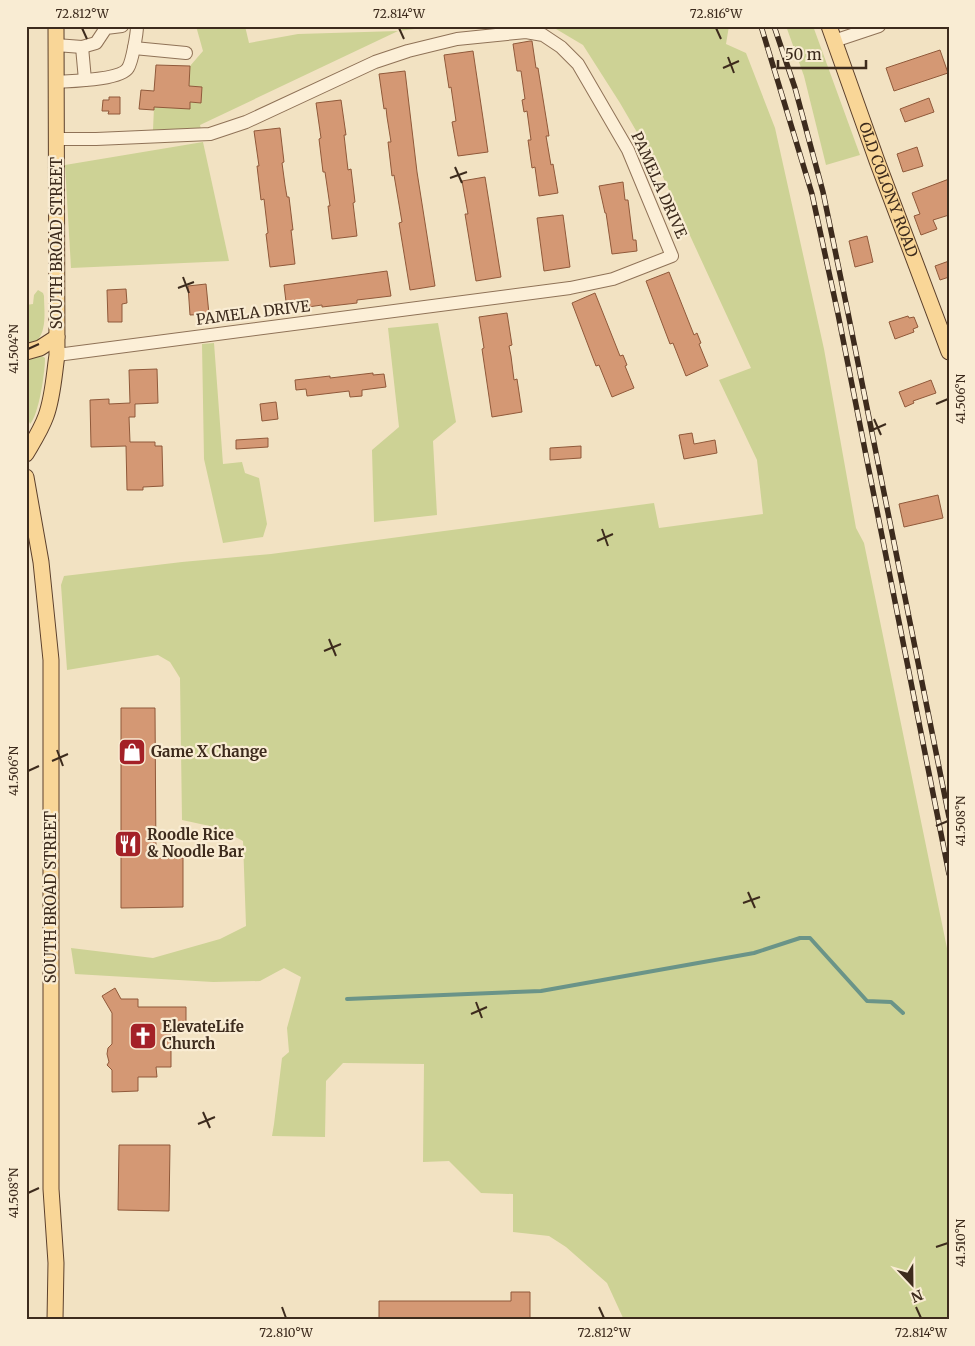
<svg xmlns="http://www.w3.org/2000/svg" width="975" height="1346" viewBox="0 0 975 1346" font-family="Merriweather,serif">
<style>
.green{fill:#cdd295}
.lines{fill:none;stroke-linecap:round;stroke-linejoin:round}
.stream{stroke:#6a9488;stroke-width:4}
.building{fill:#d49874;stroke:#90593a}
.minor-casing{stroke:#8f7257;stroke-width:14}
.major-casing{stroke:#5c402c;stroke-width:17}
.minor{stroke:#fcefd7;stroke-width:12}
.major{stroke:#f9d697;stroke-width:15}
.rail-casing{stroke:#3d2b1d;stroke-width:5.5}
.rail{stroke:#f9ecd3;stroke-width:4;stroke-dasharray:11;stroke-linecap:butt}
.ticks{fill:none;stroke:#3d2b1d;stroke-width:2}
.labels{text-anchor:middle;stroke-width:4.5;stroke-linejoin:round;paint-order:stroke}
.street-label{font-size:15px;fill:#3d2b1d;stroke:#f9ecd3}
.poi-label{font-size:15px;font-weight:bold;fill:#3d2b1d;stroke:#f9ecd3;text-anchor:start}
.neatline{fill:none;stroke:#3d2b1d;stroke-width:2}
.ticks-label{font-size:12px;text-anchor:middle;fill:#3d2b1d}
</style>
<rect width="100%" height="100%" fill="#f2e2c2"/>
<g class="green">
<polygon points="196,26 245,26 249,43 298,34 398,31 410,26 440,26 398,31 200,125 201,129 153,130 154,107 190,102 201,103 202,87 189,86 190,66 203,51"/>
<polygon points="551,26 729,26 726,44 746,53 775,128 824,349 856,528 864,543 949,958 949,1320 624,1320 607,1283 566,1247 549,1236 513,1232 513,1194 481,1193 449,1161 423,1162 424,1064 343,1063 326,1081 325,1137 272,1136 274,1124 282,1058 289,1052 287,1028 301,977 284,968 260,981 213,982 75,974 71,948 153,958 220,939 246,926 243,841 219,828 182,820 180,678 170,662 158,655 67,670 61,585 64,576 182,562 271,554 654,503 659,528 763,514 757,460 719,380 751,368 663,177 620,103 583,45"/>
<polygon points="786,26 813,26 860,155 826,165 804,76"/>
<polygon points="203,142 229,261 71,268 65,165"/>
<path d="M38,290L43,293L44,296C44,310 48,334 34,343C32,344 29,345 26,346V305L33,304L34,295Z"/>
<polygon points="438,323 456,422 433,441 437,515 374,522 372,450 399,427 388,328"/>
<polygon points="214,343 223,464 242,462 245,473 259,478 267,524 263,537 223,543 204,459 202,344"/>
<path d="M42,356L45,358C45,372 39,414 30,424L26,413V360Z"/>
</g>
<g class="lines">
<polyline class="stream" points="347,999 541,991 754,953 800,938 810,938 867,1001 891,1002 903,1013"/>
</g>
<g class="building">
<polygon points="530,41 532,41 536,68 538,68 549,136 546,136 551,165 553,164 558,193 539,196 535,167 532,168 528,140 531,140 527,111 524,112 522,100 525,99 521,71 517,71 513,44"/>
<polygon points="940,50 948,73 894,91 886,68"/>
<polygon points="473,51 488,152 458,156 452,122 456,121 451,87 449,88 444,55"/>
<polygon points="156,65 190,66 189,86 202,87 201,103 190,102 190,109 154,107 154,110 139,109 141,90 154,91"/>
<polygon points="405,71 417,172 435,286 410,290 399,223 402,222 394,175 392,176 388,142 391,142 387,117 386,108 384,109 379,74"/>
<polygon points="109,97 120,97 120,114 108,114 109,111 102,111 103,100 109,100"/>
<polygon points="929,98 934,112 905,122 900,109"/>
<polygon points="341,100 346,135 344,135 348,170 351,169 355,202 353,203 357,236 332,239 328,206 330,206 325,172 323,172 319,139 321,138 316,103"/>
<polygon points="280,128 284,162 282,163 285,185 287,197 289,197 293,230 291,230 295,264 270,267 266,234 268,233 264,199 261,200 257,166 259,166 254,131"/>
<polygon points="917,147 923,166 903,172 897,154"/>
<polygon points="485,177 501,277 476,281 465,214 468,214 462,181"/>
<polygon points="949,179 949,215 933,220 937,229 921,235 914,216 920,214 912,193"/>
<polygon points="623,182 625,200 628,200 633,240 636,240 637,251 612,254 606,213 605,213 599,186"/>
<polygon points="563,215 570,267 544,271 537,218"/>
<polygon points="867,236 873,262 855,267 849,241"/>
<polygon points="949,261 949,277 940,280 935,266"/>
<polygon points="387,271 391,296 357,300 357,303 322,307 322,305 287,310 284,285"/>
<polygon points="669,272 694,335 697,333 701,343 699,344 708,366 686,376 673,343 670,344 646,281"/>
<polygon points="206,284 209,314 190,315 188,286"/>
<polygon points="126,289 127,303 122,304 122,322 108,322 107,290"/>
<polygon points="595,293 620,356 623,355 627,365 625,366 634,388 612,397 599,365 596,366 572,303"/>
<polygon points="507,313 512,345 509,346 511,356 514,380 517,379 522,412 492,417 482,349 484,348 479,317"/>
<polygon points="908,316 909,318 914,317 918,327 913,329 914,332 895,339 889,322"/>
<polygon points="157,369 158,403 135,404 135,417 129,417 130,442 155,442 155,446 162,446 163,486 143,487 143,490 127,490 126,446 91,447 90,400 109,399 109,404 130,403 129,370"/>
<polygon points="373,373 373,375 384,374 386,387 362,390 362,396 350,397 349,391 307,396 306,389 296,390 295,380 330,376 330,378"/>
<polygon points="931,380 936,393 913,401 914,403 905,407 899,392"/>
<polygon points="276,402 278,419 262,421 260,404"/>
<polygon points="692,433 694,444 715,440 717,453 684,459 679,435"/>
<polygon points="268,438 268,447 236,449 236,440"/>
<polygon points="581,446 581,458 550,460 550,448"/>
<polygon points="938,495 943,518 904,527 899,504"/>
<polygon points="121,708 155,708 156,858 183,858 183,907 121,908"/>
<polygon points="115,988 121,999 138,999 138,1007 186,1007 186,1029 174,1029 174,1048 171,1048 171,1067 156,1067 157,1077 138,1077 138,1091 112,1092 112,1070 107,1065 109,1062 107,1054 108,1048 112,1044 112,1013 102,996"/>
<polygon points="119,1145 170,1145 169,1211 118,1210"/>
<polygon points="511,1292 530,1292 530,1320 379,1320 379,1301 511,1301"/>
</g>
<g class="lines">
<g class="minor-casing">
<g id="minor">
<polyline points="834,41 879,26"/>
<polyline points="56,45 82,47 96,43 106,28 122,26"/>
<polyline points="82,47 85,80"/>
<polyline points="134,48 186,53"/>
<path d="M57,82C71,81 121,80 128,68C132,62 137,34 137,26"/>
<polyline points="57,355 570,288 613,279 672,256 628,150 578,64 561,47 543,35 526,32 457,39 408,51 375,62 246,122 210,134 96,139 57,139"/>
</g>
</g>
<g class="major-casing">
<g id="major">
<path id="s1" d="M829,26L877,161L949,352"/>
<polyline points="26,352 40,348 57,337"/>
<path d="M26,454C33,442 41,430 46,416C53,397 54,375 57,355L56,26"/>
<polyline points="26,477 41,562 51,660 51,1189 56,1263 55,1320"/>
</g>
</g>
<use href="#minor" class="minor"/>
<use href="#major" class="major"/>
<g class="rail-casing">
<g id="rail">
<polyline points="761,26 812,194 838,314 949,874"/>
<polyline points="774,26 795,88 823,192 848,313 949,817"/>
</g>
</g>
<use href="#rail" class="rail"/>
</g>
<path class="ticks" d="M82,28L87,39M399,28L404,39M716,28L721,39M728,57L734,73M723,68L739,61M455,167L462,183M450,178L467,172M183,277L189,293M178,288L194,282M28,349L39,344M936,404L948,399M874,419L881,435M870,431L886,424M602,529L608,546M597,541L613,534M329,639L336,656M324,651L341,644M57,750L63,766M52,761L68,754M28,771L39,766M936,826L948,821M748,892L755,908M743,903L760,897M476,1002L482,1018M471,1014L487,1007M203,1112L210,1128M198,1124L215,1117M28,1193L39,1188M936,1247L948,1243M282,1307L286,1318M599,1307L604,1318M916,1307L921,1318"/>
<defs>
<g id="shop-square" transform="scale(1.4375)"><rect x="-9" y="-9" width="18" height="18" rx="4" fill="#a42127" stroke="#f9ecd3"/><path d="M-5-2.5h2.3a2.7 3.5 0 0 1 5.4 0H5L5.5 6h-11ZM-1.5-2.5h3a1.5 2.3 0 0 0-3 0Z" fill="#fff"/></g>
<g id="restaurant-square" transform="scale(1.4375)"><rect x="-9" y="-9" width="18" height="18" rx="4" fill="#a42127" stroke="#f9ecd3"/><path d="M-5-6h1v4h1v-4h1v4h1v-4h1v5L-1.5 .5V6h-2V.5L-5-1ZM5-6V6H3V1.5H1.5Q1.5-4 5-6Z" fill="#fff"/></g>
<g id="church-square" transform="scale(1.4375)"><rect x="-9" y="-9" width="18" height="18" rx="4" fill="#a42127" stroke="#f9ecd3"/><path d="M-1.2-6h2.4v3.5h3.3v2.4h-3.3V6h-2.4V-.1h-3.3v-2.4h3.3Z" fill="#fff"/></g>
</defs>
<g fill-rule="evenodd">
<use href="#shop-square" x="132" y="752"/>
<use href="#restaurant-square" x="128" y="844"/>
<use href="#church-square" x="143" y="1036"/>
</g>
<g class="labels">
<g class="street-label">
<text transform="translate(659 185) rotate(66)" y="5">PAMELA DRIVE</text>
<text dy="5" stroke="none"><textPath href="#s1" startOffset="174">OLD COLONY ROAD</textPath></text>
<text transform="translate(57 243) rotate(-90)" y="5">SOUTH BROAD STREET</text>
<text transform="translate(253 313) rotate(-7)" y="5">PAMELA DRIVE</text>
<text transform="translate(51 897) rotate(-90)" y="5">SOUTH BROAD STREET</text>
</g>
<g class="poi-label">
<text x="151" y="757">Game X Change</text>
<text x="147" y="840">Roodle Rice<tspan x="147" dy="17">&amp; Noodle Bar</tspan></text>
<text x="162" y="1032">ElevateLife<tspan x="162" dy="17">Church</tspan></text>
</g>
</g>
<rect width="975" height="1346" fill="none" stroke="#f9ecd3" stroke-width="55"/>
<g transform="translate(912 1284) rotate(158)" stroke="#f9ecd3" stroke-width="4" paint-order="stroke">
<path d="M0-4L9 19L0 12L-9 19Z" fill="#3d2b1d"/>
<text y="-8" font-size="14" font-weight="bold" text-anchor="middle" fill="#3d2b1d">N</text>
</g>
<path d="M778 60v8h88v-8" fill="none" stroke="#3d2b1d" stroke-width="2.5"/>
<text x="785" y="60" font-size="15" fill="#3d2b1d" stroke="#f9ecd3" stroke-width="4" paint-order="stroke">50 m</text>
<rect x="28" y="28" width="920" height="1290" class="neatline"/>
<g class="ticks-label">
<text x="82" y="18">72.812°W</text>
<text x="399" y="18">72.814°W</text>
<text x="716" y="18">72.816°W</text>
<text transform="translate(14 349) rotate(-90)" y="4">41.504°N</text>
<text transform="translate(961 399) rotate(-90)" y="4">41.506°N</text>
<text transform="translate(14 771) rotate(-90)" y="4">41.506°N</text>
<text transform="translate(961 821) rotate(-90)" y="4">41.508°N</text>
<text transform="translate(14 1193) rotate(-90)" y="4">41.508°N</text>
<text transform="translate(961 1243) rotate(-90)" y="4">41.510°N</text>
<text x="286" y="1337">72.810°W</text>
<text x="604" y="1337">72.812°W</text>
<text x="921" y="1337">72.814°W</text>
</g>
</svg>
